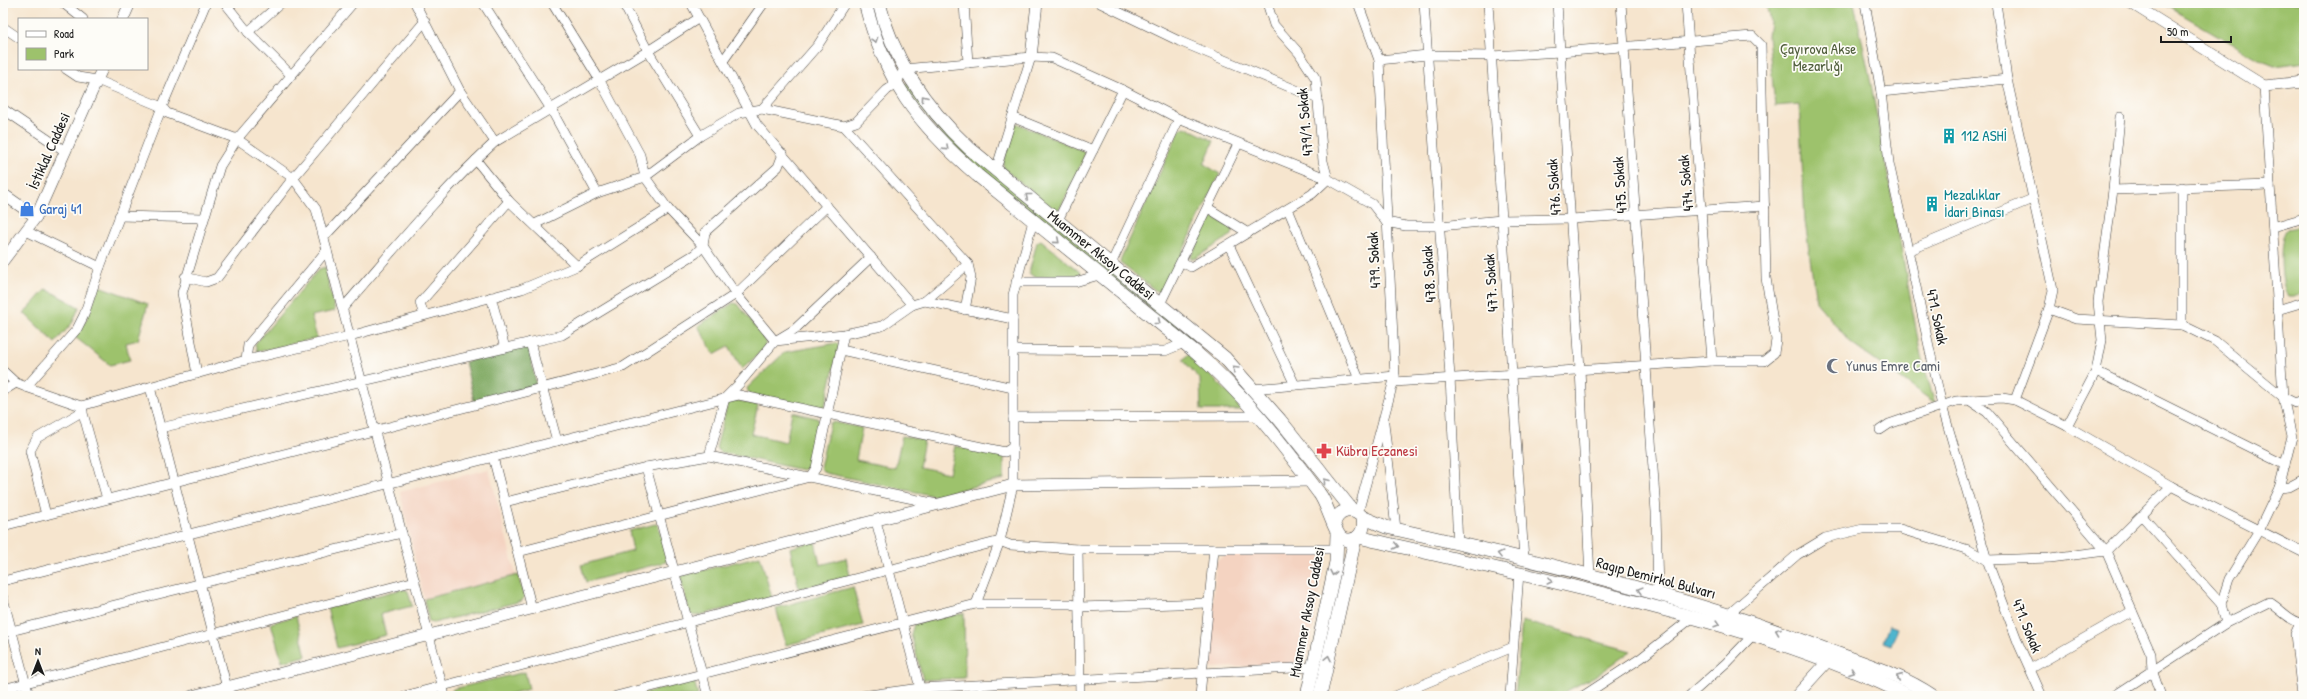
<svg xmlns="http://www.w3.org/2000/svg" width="2307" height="699" viewBox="0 0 2307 699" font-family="'Patrick Hand',sans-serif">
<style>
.built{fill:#f4d3c1}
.green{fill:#9dc26c;stroke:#5c6f44}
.forest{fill:#7ea860;stroke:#4d623e}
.water{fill:#4fb5ce;stroke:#366875}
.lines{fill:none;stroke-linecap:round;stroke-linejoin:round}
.minor-casing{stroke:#3d3a37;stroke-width:10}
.tertiary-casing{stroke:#3d3a37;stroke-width:12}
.secondary-casing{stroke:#3d3a37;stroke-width:14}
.minor{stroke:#fff;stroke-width:9}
.tertiary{stroke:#fff;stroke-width:11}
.secondary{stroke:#fff;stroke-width:13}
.oneway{stroke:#999}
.labels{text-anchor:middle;stroke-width:3.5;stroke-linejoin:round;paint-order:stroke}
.park-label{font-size:15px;fill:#505e3c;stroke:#fdfcf7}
.street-label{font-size:15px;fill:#1c1c1c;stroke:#fdfcf7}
.culture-label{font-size:15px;fill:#0d838f;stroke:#fdfcf7;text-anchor:start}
.shop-label{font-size:15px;fill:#366cbe;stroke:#fdfcf7;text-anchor:start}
.worship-label{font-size:15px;fill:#5b616d;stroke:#fdfcf7;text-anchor:start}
.health-label{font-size:15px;fill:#be3a42;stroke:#fdfcf7;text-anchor:start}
</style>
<rect width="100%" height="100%" fill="#fdfcf7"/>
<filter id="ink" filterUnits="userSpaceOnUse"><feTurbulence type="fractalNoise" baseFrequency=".025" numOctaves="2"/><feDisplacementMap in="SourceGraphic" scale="8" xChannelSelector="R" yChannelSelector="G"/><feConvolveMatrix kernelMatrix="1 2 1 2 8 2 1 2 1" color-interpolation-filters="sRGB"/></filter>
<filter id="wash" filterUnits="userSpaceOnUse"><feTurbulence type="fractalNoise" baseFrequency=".012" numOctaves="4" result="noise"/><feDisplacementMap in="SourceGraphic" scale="16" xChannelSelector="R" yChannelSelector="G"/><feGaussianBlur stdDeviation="0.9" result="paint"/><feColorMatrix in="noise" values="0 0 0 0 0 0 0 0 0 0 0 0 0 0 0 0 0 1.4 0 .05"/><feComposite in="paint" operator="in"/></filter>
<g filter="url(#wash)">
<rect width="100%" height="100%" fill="#f6e5ce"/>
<g class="built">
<polygon points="489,469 516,576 424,599 400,492"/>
<polygon points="1318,553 1325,560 1308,655 1302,664 1213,668 1208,662 1216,562 1226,554"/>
</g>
<g class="green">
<polygon points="1766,3 1854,3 1869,73 1921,356 1935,403 1853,345 1816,302 1805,221 1799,104 1775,106 1768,36 1770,22"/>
<polygon points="2162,3 2304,3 2304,62 2275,66 2264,62"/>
<polygon points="907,83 915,96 1191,337 1189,341 987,176 938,131 903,85"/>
<polygon points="1016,123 1084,151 1084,158 1062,205 1057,212 1004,169 1003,162"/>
<polygon points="1185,127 1214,141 1204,164 1220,174 1164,291 1159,293 1120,263 1121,258 1180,129"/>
<polygon points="1214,217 1233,229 1232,235 1194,259 1190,258 1210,220"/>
<path d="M2304,225V292L2298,296H2288C2280,286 2278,238 2287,229Z"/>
<polygon points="1041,240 1081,273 1077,276 1034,277 1029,273 1037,242"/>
<polygon points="325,267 335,311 311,316 317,338 257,352 255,344 319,269"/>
<polygon points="99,286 148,304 138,340 126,343 130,360 110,365 75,337 87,318"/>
<polygon points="46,289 79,307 73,322 55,343 24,313"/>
<polygon points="733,303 738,304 766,341 764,349 742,369 729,346 714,354 698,326"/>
<polygon points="837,343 839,346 825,406 819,409 749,394 747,388 785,352"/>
<polygon points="1188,354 1243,407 1239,410 1201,410 1200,379 1183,360"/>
<polygon points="736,400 758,405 751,434 786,442 792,412 817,418 819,421 809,466 802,470 720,452 716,448 728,402"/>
<polygon points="833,422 862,428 856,460 895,468 902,436 924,440 919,467 949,473 955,446 1004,456 1004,479 935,496 825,473 820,468 830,423"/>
<polygon points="655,524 658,525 668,559 666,562 586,582 581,565 633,551 629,531"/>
<polygon points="815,541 820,565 846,558 850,576 799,589 790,548"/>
<polygon points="760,556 772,598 695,616 690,614 680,576"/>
<polygon points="518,575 524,597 522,601 433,623 429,622 424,599"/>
<polygon points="853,587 863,625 786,645 776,608"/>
<polygon points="403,589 408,591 412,606 381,614 386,635 337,648 327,608"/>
<polygon points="964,613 965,678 923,680 911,634 914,624"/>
<polygon points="296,616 306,656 282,662 271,623"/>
<polygon points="1522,621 1631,651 1599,674 1557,696 1515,696"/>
<polygon points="525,672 529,689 501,696 450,696 453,689"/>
<polygon points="694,680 698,696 632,696"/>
</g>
<polygon class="forest" points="523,346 529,349 536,383 533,386 474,401 465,362"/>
<polygon class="water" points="1889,625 1897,628 1891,645 1883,642"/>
</g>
<g filter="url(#ink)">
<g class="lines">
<g class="minor-casing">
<g id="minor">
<polyline points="63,3 83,19"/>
<polyline points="225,3 248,32 290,74"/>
<polyline points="415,3 460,91 495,142"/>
<polyline points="483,3 551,109 597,193"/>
<polyline points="623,3 648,51 700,136"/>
<polyline points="691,3 757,125 912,305"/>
<polyline points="964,3 968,63"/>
<polyline points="1100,3 1179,41 1318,99"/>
<polyline points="1267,3 1274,25 1299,53 1316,79 1323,161 1328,179 1372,204 1386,222"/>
<polyline points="1424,3 1450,377 1458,544"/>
<polyline points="1488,3 1524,560"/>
<polyline points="1557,3 1580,369 1590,577"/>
<polyline points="1621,3 1656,512 1658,594"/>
<polyline points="1686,3 1712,361"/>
<polyline points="1865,3 1881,92 1889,163 1942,406 1987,560 2019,645 2042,696"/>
<polyline points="1996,3 2007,79 2053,290 2049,309 2015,400"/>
<polyline points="3,27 19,38"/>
<polyline points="248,32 281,3"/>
<polyline points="1379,60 1427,55 1491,56 1560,52 1752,36 1761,45 1766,278 1776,340 1774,353 1764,361 1712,361 1394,382"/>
<polyline points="723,61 764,3"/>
<polyline points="66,69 78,77 97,80 162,107 167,113 237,139 293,178 316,209 445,696"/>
<polyline points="1881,92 2007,79"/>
<polyline points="3,109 65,151"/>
<polyline points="762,109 818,45 845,3"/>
<polyline points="1012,117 1093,150"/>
<polyline points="844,126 856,122 887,90 896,84 904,69 1031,57 1052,58 1123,90 1179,119 1328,179 1312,194 1191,267 1182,262"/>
<polyline points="476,160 509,201 577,266"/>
<polyline points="993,167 998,163 1031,57"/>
<polyline points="2182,187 2182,325"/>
<polyline points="2113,190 2270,185"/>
<polyline points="1208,208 1248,233"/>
<polyline points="1288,209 1359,379"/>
<polyline points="119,216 203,218"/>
<polyline points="1058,220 1123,90"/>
<polyline points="1386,222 1406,226 1440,226 1501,220 1571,219 1765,206"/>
<polyline points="535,224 597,193 645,177 700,136 739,113 762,109 844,126 968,264 925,301 912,305 882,326 844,334 775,341 736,294 703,246 668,209 645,177 640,155 599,79 552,3"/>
<polyline points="2273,227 2304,218"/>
<polyline points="26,231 100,267"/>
<polyline points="324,237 460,91"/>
<polyline points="1229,245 1295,385"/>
<polyline points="1908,251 2032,199"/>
<polyline points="1111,264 1179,119"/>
<polyline points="185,277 206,282 217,278 293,178 425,21"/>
<polyline points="1016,282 1075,282 1099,275"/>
<polyline points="491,297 505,348"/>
<polyline points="925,301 1013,319"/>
<polyline points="1160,304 1238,144"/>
<path d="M343,308C392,252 440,192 495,142L648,51L699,18"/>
<polyline points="2049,309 2076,319 2182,325 2215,341 2283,397 2295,403 2304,399"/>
<polyline points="965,310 971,277 968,264"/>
<polyline points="2277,310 2304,302"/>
<polyline points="424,315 420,303 509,201"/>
<polyline points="530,342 557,441"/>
<polyline points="841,350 1013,388"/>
<polyline points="1013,350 1165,351 1184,343"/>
<polyline points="246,360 248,345 327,250"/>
<polyline points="3,371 16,383 26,387 77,329 84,315 100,267 162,107 206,3"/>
<polyline points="2096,371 2285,465"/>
<polyline points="197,374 182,293 220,166 237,139 353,3"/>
<polyline points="26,387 81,406 246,360 350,336 522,289 577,266 668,209"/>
<polyline points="150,387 229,696"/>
<polyline points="1253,389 1395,376"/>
<polyline points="3,391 16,383"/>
<polyline points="1969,400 1987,412 2106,551 2151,654 2152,670 2161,696"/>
<polyline points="81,406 107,499"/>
<polyline points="1013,417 1258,416"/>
<polyline points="1384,423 1396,529"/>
<polyline points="2067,426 2096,371 2102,340 2098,302 2113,190 2120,117"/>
<polyline points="160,428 562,335 695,254 703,246 705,232 778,167 783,154"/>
<polyline points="1880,430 1889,424 1956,401 2002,398 2015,400 2067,426 2171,486 2304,553"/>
<polyline points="709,456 725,398 739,384 775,341 795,329 871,257"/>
<polyline points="493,457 532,609"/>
<polyline points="646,467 708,696"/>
<polyline points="2279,488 2289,487 2304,479"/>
<polyline points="505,502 646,467 709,456 937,504"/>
<polyline points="1358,513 1395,376 1379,60 1358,3"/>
<polyline points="46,515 30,451 37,438 83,411"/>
<polyline points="2142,516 2221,604 2226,623"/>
<polyline points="876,521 920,688"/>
<polyline points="3,526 623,367 736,294 827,206"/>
<polyline points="1078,549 1080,696"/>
<polyline points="518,552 810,477 816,468 844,334"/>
<polyline points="3,581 739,395 1005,452 1013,447"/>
<polyline points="3,598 29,696"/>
<polyline points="976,604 1000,541 1013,485 1013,295 1033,221"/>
<polyline points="2221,604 2229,579 2259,530 2279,488 2292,437 2283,397 2264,86"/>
<polyline points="1729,614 1797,555 1825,538 1863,529 1900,529 1969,550 1987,560 2050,558 2106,551 2171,486"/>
<polyline points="2300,623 2295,634 2302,696"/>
<polyline points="3,633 402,533"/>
<polyline points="2030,669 2132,611"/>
<polyline points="3,689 415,581"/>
<polyline points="404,696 1000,541 1010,545 1078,549 1336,549"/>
<polyline points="616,696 976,604 1071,604 1079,607 1209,603"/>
<polyline points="862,696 920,688 1313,667"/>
<polyline points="1200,696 1214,549"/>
<polyline points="1395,696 1513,647"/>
<polyline points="1510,696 1519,573"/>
<polyline points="1583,696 1641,658 1693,617"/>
<polyline points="1689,696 1726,663 1753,635"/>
<path d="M2114,696L2226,623L2269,602C2280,608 2291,623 2304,623"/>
</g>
</g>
<g class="tertiary-casing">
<g id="tertiary">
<polyline points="2131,3 2264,86 2304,82"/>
<polyline points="123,19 130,3"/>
<polyline points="1031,57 1037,3"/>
<polyline points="3,194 36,217"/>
<polyline points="3,261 36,217 102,69"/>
<polyline points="192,696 1013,485 1310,481"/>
<polyline points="1796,696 1827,662"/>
</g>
</g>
<g class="secondary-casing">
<g id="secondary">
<path d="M865,3C885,81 917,123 977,175L1194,351C1242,392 1281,442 1319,493C1328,504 1335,537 1344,539C1358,544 1367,529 1362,517C1353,506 1337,510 1334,524"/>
<path d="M879,3C893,60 926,108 969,148L1225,358L1280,420L1352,510"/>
<path d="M1362,517L1386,527C1534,560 1684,595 1825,649C1862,663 1901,674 1933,696"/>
<path d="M1358,537C1446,557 1533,576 1620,598C1718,623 1818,651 1909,696"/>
<polyline points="1307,696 1336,562 1337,534"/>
<polyline points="1320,696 1355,539"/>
</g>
</g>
<use href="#minor" class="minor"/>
<use href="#tertiary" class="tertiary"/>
<use href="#secondary" class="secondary"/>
</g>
<defs><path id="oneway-chevron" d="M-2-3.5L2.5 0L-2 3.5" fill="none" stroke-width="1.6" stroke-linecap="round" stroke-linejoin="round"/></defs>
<g class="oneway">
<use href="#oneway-chevron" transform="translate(875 40) rotate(71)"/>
<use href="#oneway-chevron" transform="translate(924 98) rotate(-127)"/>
<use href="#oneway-chevron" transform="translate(946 148) rotate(44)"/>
<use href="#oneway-chevron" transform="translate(1028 196) rotate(-141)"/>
<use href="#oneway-chevron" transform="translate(1057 241) rotate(40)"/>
<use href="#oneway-chevron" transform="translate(1158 322) rotate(38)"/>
<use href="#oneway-chevron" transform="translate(1235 369) rotate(-134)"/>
<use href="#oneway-chevron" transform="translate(1326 481) rotate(-128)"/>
<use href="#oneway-chevron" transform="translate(1396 546) rotate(12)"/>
<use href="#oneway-chevron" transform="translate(1500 554) rotate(-166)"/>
<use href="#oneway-chevron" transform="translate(1333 573) rotate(101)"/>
<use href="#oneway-chevron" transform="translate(1550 581) rotate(14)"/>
<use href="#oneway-chevron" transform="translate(1640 590) rotate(-165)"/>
<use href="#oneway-chevron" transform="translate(1717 624) rotate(17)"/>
<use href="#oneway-chevron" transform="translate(1778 631) rotate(-159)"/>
<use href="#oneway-chevron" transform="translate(1328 658) rotate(-78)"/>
<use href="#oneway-chevron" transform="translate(1852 672) rotate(20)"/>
<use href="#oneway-chevron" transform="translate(1899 677) rotate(-156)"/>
</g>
</g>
<defs>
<g id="building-bare" transform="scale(1.2)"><path d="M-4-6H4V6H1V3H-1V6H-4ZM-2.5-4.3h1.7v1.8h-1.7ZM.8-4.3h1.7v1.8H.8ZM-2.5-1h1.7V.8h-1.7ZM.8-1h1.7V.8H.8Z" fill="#0f9aa8" stroke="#fdfcf7" stroke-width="2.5" paint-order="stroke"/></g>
<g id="shop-bare" transform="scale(1.2)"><path d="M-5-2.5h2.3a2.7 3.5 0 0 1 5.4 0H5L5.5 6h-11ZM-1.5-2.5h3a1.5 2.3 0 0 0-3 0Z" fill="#3f7fe0" stroke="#fdfcf7" stroke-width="2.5" paint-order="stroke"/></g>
<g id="mosque-bare" transform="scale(1.2)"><path d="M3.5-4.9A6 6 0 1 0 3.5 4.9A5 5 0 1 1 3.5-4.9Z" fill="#6b7280" stroke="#fdfcf7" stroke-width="2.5" paint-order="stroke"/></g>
<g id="pharmacy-bare" transform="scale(1.2)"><path d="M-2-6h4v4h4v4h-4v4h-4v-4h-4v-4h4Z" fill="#e0444e" stroke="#fdfcf7" stroke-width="2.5" paint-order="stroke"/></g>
</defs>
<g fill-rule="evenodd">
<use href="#building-bare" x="1949" y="136"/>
<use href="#building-bare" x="1932" y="204"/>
<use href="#shop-bare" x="27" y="209"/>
<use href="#mosque-bare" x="1834" y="366"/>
<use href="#pharmacy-bare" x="1324" y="451"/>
</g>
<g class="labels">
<g class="park-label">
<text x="1818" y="54">Çayırova Akse<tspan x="1818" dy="17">Mezarlığı</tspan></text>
</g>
<g class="street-label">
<text transform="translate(1305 122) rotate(-95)" y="5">479/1. Sokak</text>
<text transform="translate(49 151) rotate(-66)" y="5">İstiklal Caddesi</text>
<text transform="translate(1686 183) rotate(-95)" y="5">474. Sokak</text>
<text transform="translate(1620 185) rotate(-94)" y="5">475. Sokak</text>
<text transform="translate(1554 187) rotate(-94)" y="5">476. Sokak</text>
<text transform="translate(1101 255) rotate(39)" y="5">Muammer Aksoy Caddesi</text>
<text transform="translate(1374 260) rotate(-93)" y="5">479. Sokak</text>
<text transform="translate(1429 274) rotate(-94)" y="5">478. Sokak</text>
<text transform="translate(1491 283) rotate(-94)" y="5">477. Sokak</text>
<text transform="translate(1937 317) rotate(78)" y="5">471. Sokak</text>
<text transform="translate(1656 578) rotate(15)" y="5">Ragıp Demirkol Bulvarı</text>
<text transform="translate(1307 612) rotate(-79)" y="5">Muammer Aksoy Caddesi</text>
<text transform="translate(2027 626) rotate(68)" y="5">471. Sokak</text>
</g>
<g class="culture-label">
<text x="1961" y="141">112 ASHİ</text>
<text x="1944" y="200">Mezalıklar<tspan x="1944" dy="17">İdari Binası</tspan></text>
</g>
<g class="shop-label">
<text x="39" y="214">Garaj 41</text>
</g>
<g class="worship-label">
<text x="1846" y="371">Yunus Emre Cami</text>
</g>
<g class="health-label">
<text x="1336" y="456">Kübra Eczanesi</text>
</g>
</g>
<rect width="2307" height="699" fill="none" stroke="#fdfcf7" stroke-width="16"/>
<rect x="18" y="18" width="130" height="52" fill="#fdfcf7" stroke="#a3a29f"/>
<rect x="26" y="31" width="20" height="6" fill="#ffffff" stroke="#a3a29f"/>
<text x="54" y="38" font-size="12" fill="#1c1c1c">Road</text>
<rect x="26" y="48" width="20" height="12" fill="#9dc26c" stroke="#a3a29f"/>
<text x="54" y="58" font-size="12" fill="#1c1c1c">Park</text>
<g transform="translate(38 661)" stroke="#fdfcf7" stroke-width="3" paint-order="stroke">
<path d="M0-3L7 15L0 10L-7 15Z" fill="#1c1c1c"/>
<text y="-6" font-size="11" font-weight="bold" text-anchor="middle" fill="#1c1c1c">N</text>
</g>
<path d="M2161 36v6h70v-6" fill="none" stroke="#1c1c1c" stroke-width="2"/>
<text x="2167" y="36" font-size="12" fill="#1c1c1c" stroke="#fdfcf7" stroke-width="3" paint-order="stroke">50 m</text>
</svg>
